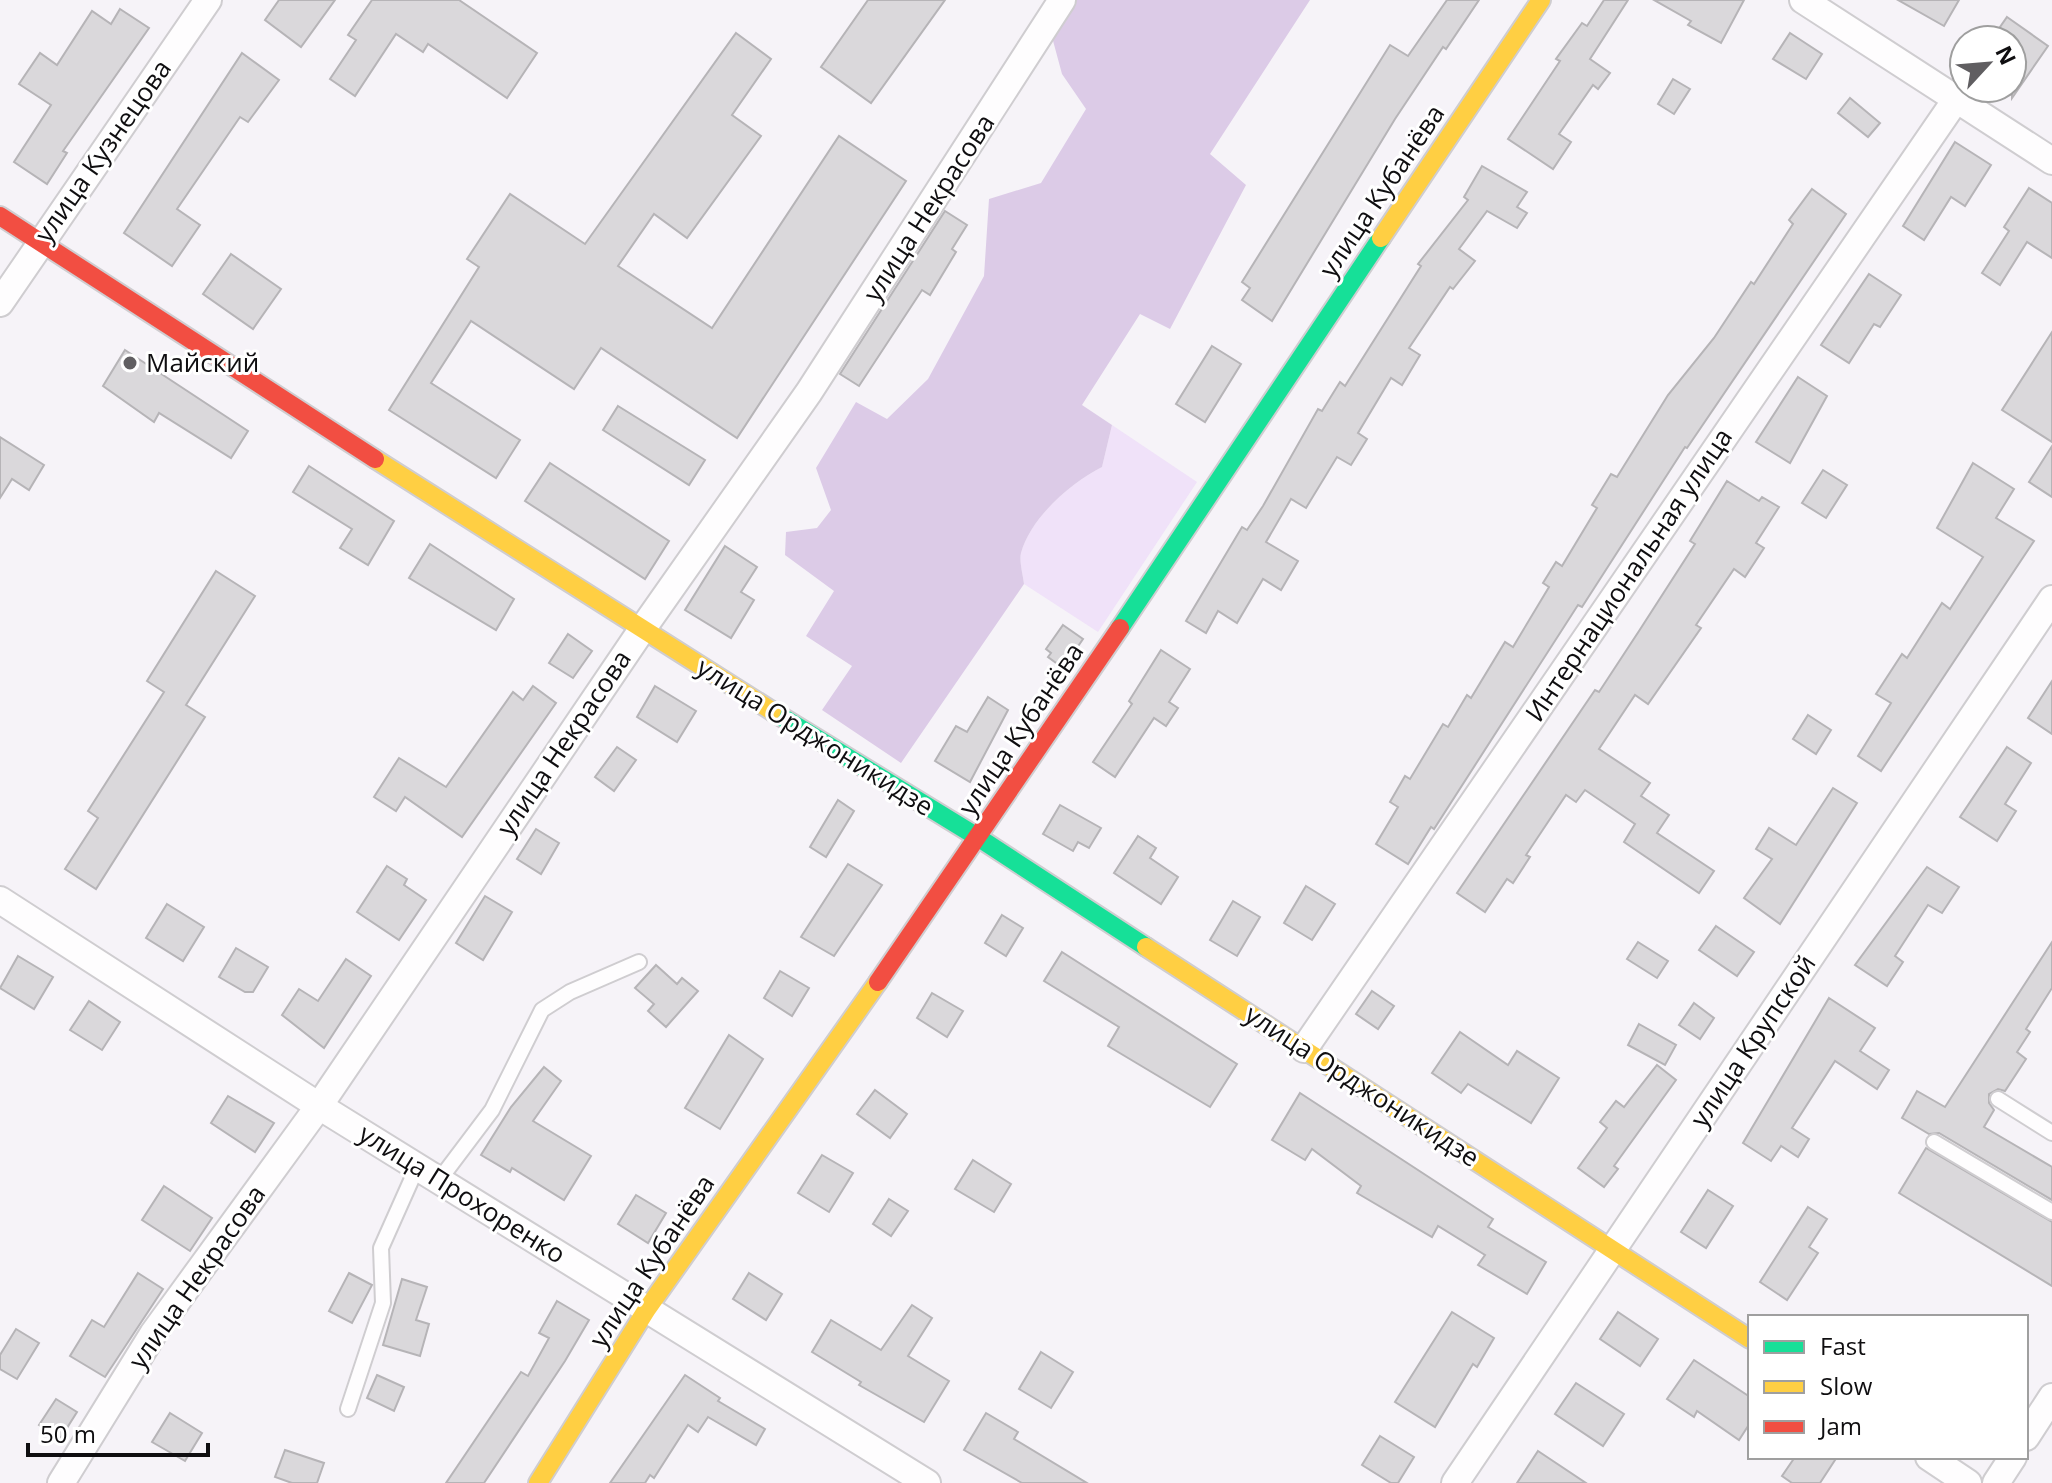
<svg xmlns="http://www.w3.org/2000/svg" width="2052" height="1483" viewBox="0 0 2052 1483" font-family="'Open Sans',sans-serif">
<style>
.green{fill:#f0e2f9}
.forest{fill:#dccbe7}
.building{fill:#dad8db;stroke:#b6b4b7;stroke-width:2}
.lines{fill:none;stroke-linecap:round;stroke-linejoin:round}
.lane-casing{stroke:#cfcdd0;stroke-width:18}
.street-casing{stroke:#cfcdd0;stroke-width:30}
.fast-casing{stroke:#cfcdd0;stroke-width:22}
.slow-casing{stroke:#cfcdd0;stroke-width:22}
.jam-casing{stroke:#cfcdd0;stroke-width:22}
.lane{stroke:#fefdfe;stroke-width:14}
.street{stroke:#fefdfe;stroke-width:26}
.fast{stroke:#16e098;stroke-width:18}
.slow{stroke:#ffcf43;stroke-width:18}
.jam{stroke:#f24e42;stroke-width:18}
.poi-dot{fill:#605e61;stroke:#fff;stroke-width:3}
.labels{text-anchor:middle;stroke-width:6;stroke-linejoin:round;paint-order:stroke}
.street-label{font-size:26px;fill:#0f0e10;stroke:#fff}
.poi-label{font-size:26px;fill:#0f0e10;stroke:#fff;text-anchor:start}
</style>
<rect width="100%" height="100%" fill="#f6f3f8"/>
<path class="green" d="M1112,425L1197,482L1098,632L1024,584C1023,575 1019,561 1021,553C1031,517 1071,483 1102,467Z"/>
<path class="forest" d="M1076,0H1310L1210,154L1246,185L1170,329L1140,314L1082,405L1112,425L1102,467C1071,483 1031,517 1021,553C1019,561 1023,575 1024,584L901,763L822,710L852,666L806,636L834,591L785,555L786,532L817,528L831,510L816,468L856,402L887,419L928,379L984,276L989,199L1041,183L1086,109L1062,74L1052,37Z"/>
<g class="building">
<polygon points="279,0 335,0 301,47 265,20"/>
<polygon points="372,0 459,0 537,53 507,98 428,44 423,52 396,34 355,96 330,79 356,40 348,35"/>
<polygon points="868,0 945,0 871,103 821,67"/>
<polygon points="1447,0 1479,0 1446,49 1443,47 1395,119 1272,321 1242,300 1250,288 1242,282 1390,45 1408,56"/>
<polygon points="1604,0 1628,0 1590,59 1610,73 1598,89 1593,85 1559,134 1571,142 1553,169 1508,139 1560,61 1556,59 1582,23 1587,26"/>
<polygon points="1654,0 1744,0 1721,43 1688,25 1691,21"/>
<polygon points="1898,0 1959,0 1944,26"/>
<polygon points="120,9 149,28 63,151 67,153 47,184 14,162 51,105 19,84 40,53 57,65 92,11 111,24"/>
<polygon points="2007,17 2048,46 2012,98 2012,40 1991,40"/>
<polygon points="736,33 771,59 732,115 761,136 687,238 654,214 618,266 712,328 839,136 906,181 737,438 601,348 574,389 471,321 431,383 520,440 496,478 389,410 479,267 467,259 510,194 585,244"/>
<polygon points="1790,33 1822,54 1806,79 1773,59"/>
<polygon points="242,53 279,80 248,122 240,117 177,209 200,225 172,266 124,233"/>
<polygon points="1673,79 1690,89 1674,114 1658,104"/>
<polygon points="1850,98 1880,123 1868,137 1838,113"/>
<polygon points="1955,142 1991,165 1965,206 1951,197 1924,240 1903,226"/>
<polygon points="1482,166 1527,192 1517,207 1527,213 1517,228 1487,211 1459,249 1475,261 1453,289 1450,287 1409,348 1420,355 1402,385 1391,378 1358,433 1367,439 1351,465 1337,457 1306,508 1291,499 1266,542 1298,561 1281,590 1263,579 1237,623 1218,611 1206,633 1186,621 1242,527 1247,530 1263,506 1318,409 1322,411 1340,382 1345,386 1421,266 1418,264 1468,200 1464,197"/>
<polygon points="2029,188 2052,203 2052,258 2027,242 2000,285 1982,273 2009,231 2004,227"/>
<polygon points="1812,189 1846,214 1687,448 1685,447 1582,607 1578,605 1434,829 1431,827 1408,864 1376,844 1398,807 1390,802 1405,776 1410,779 1443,724 1448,727 1467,695 1471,698 1505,642 1513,647 1549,587 1543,583 1556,562 1562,566 1597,508 1592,505 1611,474 1617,477 1668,395 1714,338 1751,282 1754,284 1793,224 1789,220"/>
<polygon points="945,211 967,225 952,249 956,252 930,295 922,290 859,386 840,374"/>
<polygon points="231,254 281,289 253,329 203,294"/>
<polygon points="1869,274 1901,295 1880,327 1874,324 1849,363 1821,345"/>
<polygon points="2052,332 2052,442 2002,410"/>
<polygon points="1212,346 1241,364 1205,422 1176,404"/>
<polygon points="125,350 248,431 231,458 159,413 154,422 103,386"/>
<polygon points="1798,377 1827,396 1790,463 1756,442"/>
<polygon points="618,406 705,460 689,485 603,430"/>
<polygon points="0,437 44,465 29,490 12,479 0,498"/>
<polygon points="2052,446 2052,497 2029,482"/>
<polygon points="550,463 669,541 645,579 525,501"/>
<polygon points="1973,463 2014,489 1996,518 2034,541 1881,771 1858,756 1891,703 1876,694 1902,654 1907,658 1942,603 1950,609 1983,557 1937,528"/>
<polygon points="309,466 394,521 368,565 340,548 352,529 293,492"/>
<polygon points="1823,470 1847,485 1826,518 1802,503"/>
<polygon points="1727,481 1759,501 1762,497 1779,507 1756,543 1764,548 1745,577 1734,569 1696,625 1701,628 1648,704 1635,695 1599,749 1650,783 1641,796 1669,815 1657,833 1714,871 1699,893 1624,842 1635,824 1585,790 1576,802 1566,795 1526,855 1530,857 1513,883 1507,879 1485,912 1457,893 1595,690 1599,692 1639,631 1695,544 1690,541"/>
<polygon points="430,544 514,599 496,630 409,578"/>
<polygon points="725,546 757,567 741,592 754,600 731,638 685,610"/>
<polygon points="216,571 255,596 186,705 205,717 96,889 65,869 98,818 88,811 164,692 147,681"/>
<polygon points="1063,625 1083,639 1063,668 1048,657 1051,653 1046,649"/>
<polygon points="568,634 592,651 573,678 549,663"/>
<polygon points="1161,650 1190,669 1169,702 1178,708 1166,726 1154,718 1115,777 1093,762 1132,704 1129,701"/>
<polygon points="2052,681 2052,734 2028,718"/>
<polygon points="533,686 556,703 462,837 405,797 396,811 374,797 399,758 446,787 513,692 523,700"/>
<polygon points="655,686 696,711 677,742 637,717"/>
<polygon points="988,697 1008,710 970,782 935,761 956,726 967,732"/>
<polygon points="1808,715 1831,730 1816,754 1793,739"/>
<polygon points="617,747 636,760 614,791 595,777"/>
<polygon points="2007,747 2031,763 2005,804 2016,811 1997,841 1960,817"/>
<polygon points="1833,788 1857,803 1780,924 1744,898 1772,859 1756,849 1769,828 1796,845"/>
<polygon points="838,800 854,811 826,857 810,847"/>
<polygon points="1060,805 1101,828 1089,848 1078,842 1073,851 1043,834"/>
<polygon points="536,829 559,843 541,874 517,859"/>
<polygon points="1138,836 1156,848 1150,858 1178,877 1161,904 1114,873"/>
<polygon points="848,864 882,885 834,956 801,937"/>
<polygon points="387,866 407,879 404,885 426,900 399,940 357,912"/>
<polygon points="1927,867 1959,887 1942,913 1928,905 1895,956 1903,962 1887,986 1855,965"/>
<polygon points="1306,886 1335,904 1312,940 1284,923"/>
<polygon points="485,896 512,912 483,960 456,943"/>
<polygon points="1233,901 1260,917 1237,956 1210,940"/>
<polygon points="167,904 204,927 183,961 146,938"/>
<polygon points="1002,915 1023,928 1006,956 985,943"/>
<polygon points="1716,926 1754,952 1737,976 1699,950"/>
<polygon points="1638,942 1668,961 1657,978 1627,959"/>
<polygon points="2052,942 2052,988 2026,1029 2030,1032 2017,1052 2026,1059 2005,1091 1998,1089 1989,1094 1989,1103 1994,1110 1984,1127 2052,1167 2052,1200 1939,1133 1929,1134 1902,1118 1917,1091 1945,1107"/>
<polygon points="236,948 268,967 253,992 245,992 219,977"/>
<polygon points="1062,952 1237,1064 1210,1107 1108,1046 1119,1027 1044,981"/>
<polygon points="18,956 53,977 34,1009 0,988"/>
<polygon points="346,959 371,976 324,1048 282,1015 299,989 318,1001"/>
<polygon points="656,965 677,984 682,978 698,991 666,1027 648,1011 654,1004 635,988"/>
<polygon points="780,971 809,988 792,1016 764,998"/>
<polygon points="1372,991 1394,1006 1378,1029 1356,1014"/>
<polygon points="932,993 963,1011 947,1037 917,1018"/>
<polygon points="1829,998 1875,1028 1860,1051 1889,1070 1877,1089 1835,1061 1792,1128 1809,1139 1798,1157 1781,1146 1771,1161 1743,1143"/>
<polygon points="89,1001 120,1022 102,1050 70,1030"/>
<polygon points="1694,1003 1714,1018 1700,1039 1679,1025"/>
<polygon points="1639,1024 1676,1045 1665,1065 1628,1045"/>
<polygon points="1460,1032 1508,1065 1517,1051 1559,1078 1531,1123 1468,1084 1461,1093 1432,1073"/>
<polygon points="729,1035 763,1059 720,1129 685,1108"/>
<polygon points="1657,1065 1676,1080 1614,1166 1618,1169 1604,1187 1578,1168 1607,1128 1600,1122 1616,1101 1624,1107"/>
<polygon points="544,1067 561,1081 533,1121 591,1156 564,1200 512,1168 510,1172 481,1155 511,1107"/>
<polygon points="875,1090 907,1114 890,1138 857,1114"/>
<polygon points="1300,1093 1493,1219 1488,1227 1546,1262 1527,1294 1478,1265 1485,1255 1438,1226 1432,1237 1357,1193 1361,1186 1312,1149 1305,1160 1272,1140"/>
<polygon points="228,1096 274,1123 255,1152 211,1123"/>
<polygon points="1926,1148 2052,1222 2052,1286 1899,1193"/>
<polygon points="822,1155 853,1173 829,1212 798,1193"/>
<polygon points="973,1160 1011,1184 994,1212 955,1189"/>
<polygon points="164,1186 212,1218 190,1251 142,1220"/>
<polygon points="1708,1190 1733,1206 1706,1248 1681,1232"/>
<polygon points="636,1195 666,1213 648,1243 618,1224"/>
<polygon points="889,1199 908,1211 891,1236 873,1224"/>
<polygon points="1808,1207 1827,1219 1809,1247 1818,1253 1787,1300 1760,1282"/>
<polygon points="138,1273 163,1289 105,1377 70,1356 92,1320 104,1327"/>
<polygon points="349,1273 372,1285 352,1323 329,1311"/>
<polygon points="749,1273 782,1294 766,1320 733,1299"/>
<polygon points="402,1279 427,1287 416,1320 429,1324 420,1356 383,1345"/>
<polygon points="557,1301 589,1320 565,1361 484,1483 446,1483 521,1372 528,1376 549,1338 539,1333"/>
<polygon points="912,1305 932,1318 908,1356 949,1381 924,1422 859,1385 861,1382 812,1352 831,1320 881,1350"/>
<polygon points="1452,1312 1494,1338 1477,1367 1473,1364 1435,1427 1395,1402"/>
<polygon points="1618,1312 1658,1339 1640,1366 1600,1339"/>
<polygon points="16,1329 39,1343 17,1379 0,1369 0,1355"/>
<polygon points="1041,1352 1073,1372 1051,1408 1019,1389"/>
<polygon points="1694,1360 1750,1397 1750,1423 1739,1440 1697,1411 1694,1417 1667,1399"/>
<polygon points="377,1375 404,1387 394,1411 367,1398"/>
<polygon points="685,1375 720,1398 718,1401 765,1429 756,1445 708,1417 698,1432 688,1425 654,1478 650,1475 645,1483 610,1483"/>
<polygon points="1576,1383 1624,1414 1603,1446 1555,1414"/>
<polygon points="56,1399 77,1412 60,1439 39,1425"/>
<polygon points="170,1413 202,1433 185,1461 152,1442"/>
<polygon points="986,1413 1018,1432 1014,1439 1087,1483 1022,1483 964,1450"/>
<polygon points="1380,1436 1414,1457 1398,1483 1391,1483 1362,1465"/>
<polygon points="285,1450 324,1463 317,1483 292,1483 275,1477"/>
<polygon points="1538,1451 1586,1483 1517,1483"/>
<polygon points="1795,1457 1837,1457 1820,1483 1792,1483 1782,1476"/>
</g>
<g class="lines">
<g class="lane-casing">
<g id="lane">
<polyline points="1998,1099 2052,1133"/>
<polyline points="1934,1142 2052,1212"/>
<polyline points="440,1179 492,1110 542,1010 570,992 639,962"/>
<polyline points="348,1409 383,1303 381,1248 418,1165"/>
</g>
</g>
<g class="street-casing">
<g id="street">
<polyline points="1803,0 2052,161"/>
<polyline points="0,303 208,0"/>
<polyline points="0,900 319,1106 927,1483"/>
<polyline points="1304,1049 1955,101"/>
<polyline points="2026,1437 2052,1397"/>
<polyline points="1929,1457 1968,1483"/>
<polyline points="61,1483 153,1334 319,1106 641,631 809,392 1062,0"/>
<polyline points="1455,1483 2052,599"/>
<polyline points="1996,1483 2013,1457"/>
</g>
</g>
<g class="fast-casing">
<g id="fast">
<polyline points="1120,628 1381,238"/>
<polyline points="772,711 979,838 1146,947"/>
</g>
</g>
<g class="slow-casing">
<g id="slow">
<polyline points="1381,238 1541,0"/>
<polyline points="375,459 772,711"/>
<polyline points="1146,947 1750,1339"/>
<polyline points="538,1483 647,1309 878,982"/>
</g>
</g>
<g class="jam-casing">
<g id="jam">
<polyline points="0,216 375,459"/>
<polyline points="878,982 1120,628"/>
</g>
</g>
<use href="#lane" class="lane"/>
<use href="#street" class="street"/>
<use href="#fast" class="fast"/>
<use href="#slow" class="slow"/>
<use href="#jam" class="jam"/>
</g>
<circle class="poi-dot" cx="130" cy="363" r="8"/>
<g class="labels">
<g class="street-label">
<text transform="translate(103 151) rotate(-55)" y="9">улица Кузнецова</text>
<text transform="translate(1382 191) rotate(-56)" y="9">улица Кубанёва</text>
<text transform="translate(929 208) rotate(-57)" y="9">улица Некрасова</text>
<text transform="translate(1629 575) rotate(-56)" y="9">Интернациональная улица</text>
<text transform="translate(1021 729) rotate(-56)" y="9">улица Кубанёва</text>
<text transform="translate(815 737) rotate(32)" y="9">улица Орджоникидзе</text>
<text transform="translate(564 743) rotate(-56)" y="9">улица Некрасова</text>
<text transform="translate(1753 1041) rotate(-56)" y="9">улица Крупской</text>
<text transform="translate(1362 1086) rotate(33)" y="9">улица Орджоникидзе</text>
<text transform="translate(462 1194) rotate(32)" y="9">улица Прохоренко</text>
<text transform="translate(652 1261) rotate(-56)" y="9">улица Кубанёва</text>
<text transform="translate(197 1277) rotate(-55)" y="9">улица Некрасова</text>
</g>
<g class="poi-label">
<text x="146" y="372">Майский</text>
</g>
</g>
<rect x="1748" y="1315" width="280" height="144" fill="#ffffff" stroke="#9f9f9f" stroke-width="2"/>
<rect x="1764" y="1341" width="40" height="12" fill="#16e098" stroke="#9f9f9f" stroke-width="2"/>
<text x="1820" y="1355" font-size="24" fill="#0f0e10">Fast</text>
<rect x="1764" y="1381" width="40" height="12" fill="#ffcf43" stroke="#9f9f9f" stroke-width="2"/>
<text x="1820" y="1395" font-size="24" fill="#0f0e10">Slow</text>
<rect x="1764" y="1421" width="40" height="12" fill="#f24e42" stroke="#9f9f9f" stroke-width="2"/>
<text x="1820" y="1435" font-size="24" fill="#0f0e10">Jam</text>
<g transform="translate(1988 64) rotate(64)"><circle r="38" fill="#ffffff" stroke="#9f9f9f" stroke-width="2"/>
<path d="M0-6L14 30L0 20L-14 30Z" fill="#605e61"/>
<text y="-12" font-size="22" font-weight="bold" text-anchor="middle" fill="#0f0e10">N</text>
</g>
<path d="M28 1443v12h180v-12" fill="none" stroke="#0f0e10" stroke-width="4"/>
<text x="40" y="1443" font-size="24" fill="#0f0e10" stroke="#ffffff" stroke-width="6" paint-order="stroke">50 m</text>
</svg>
